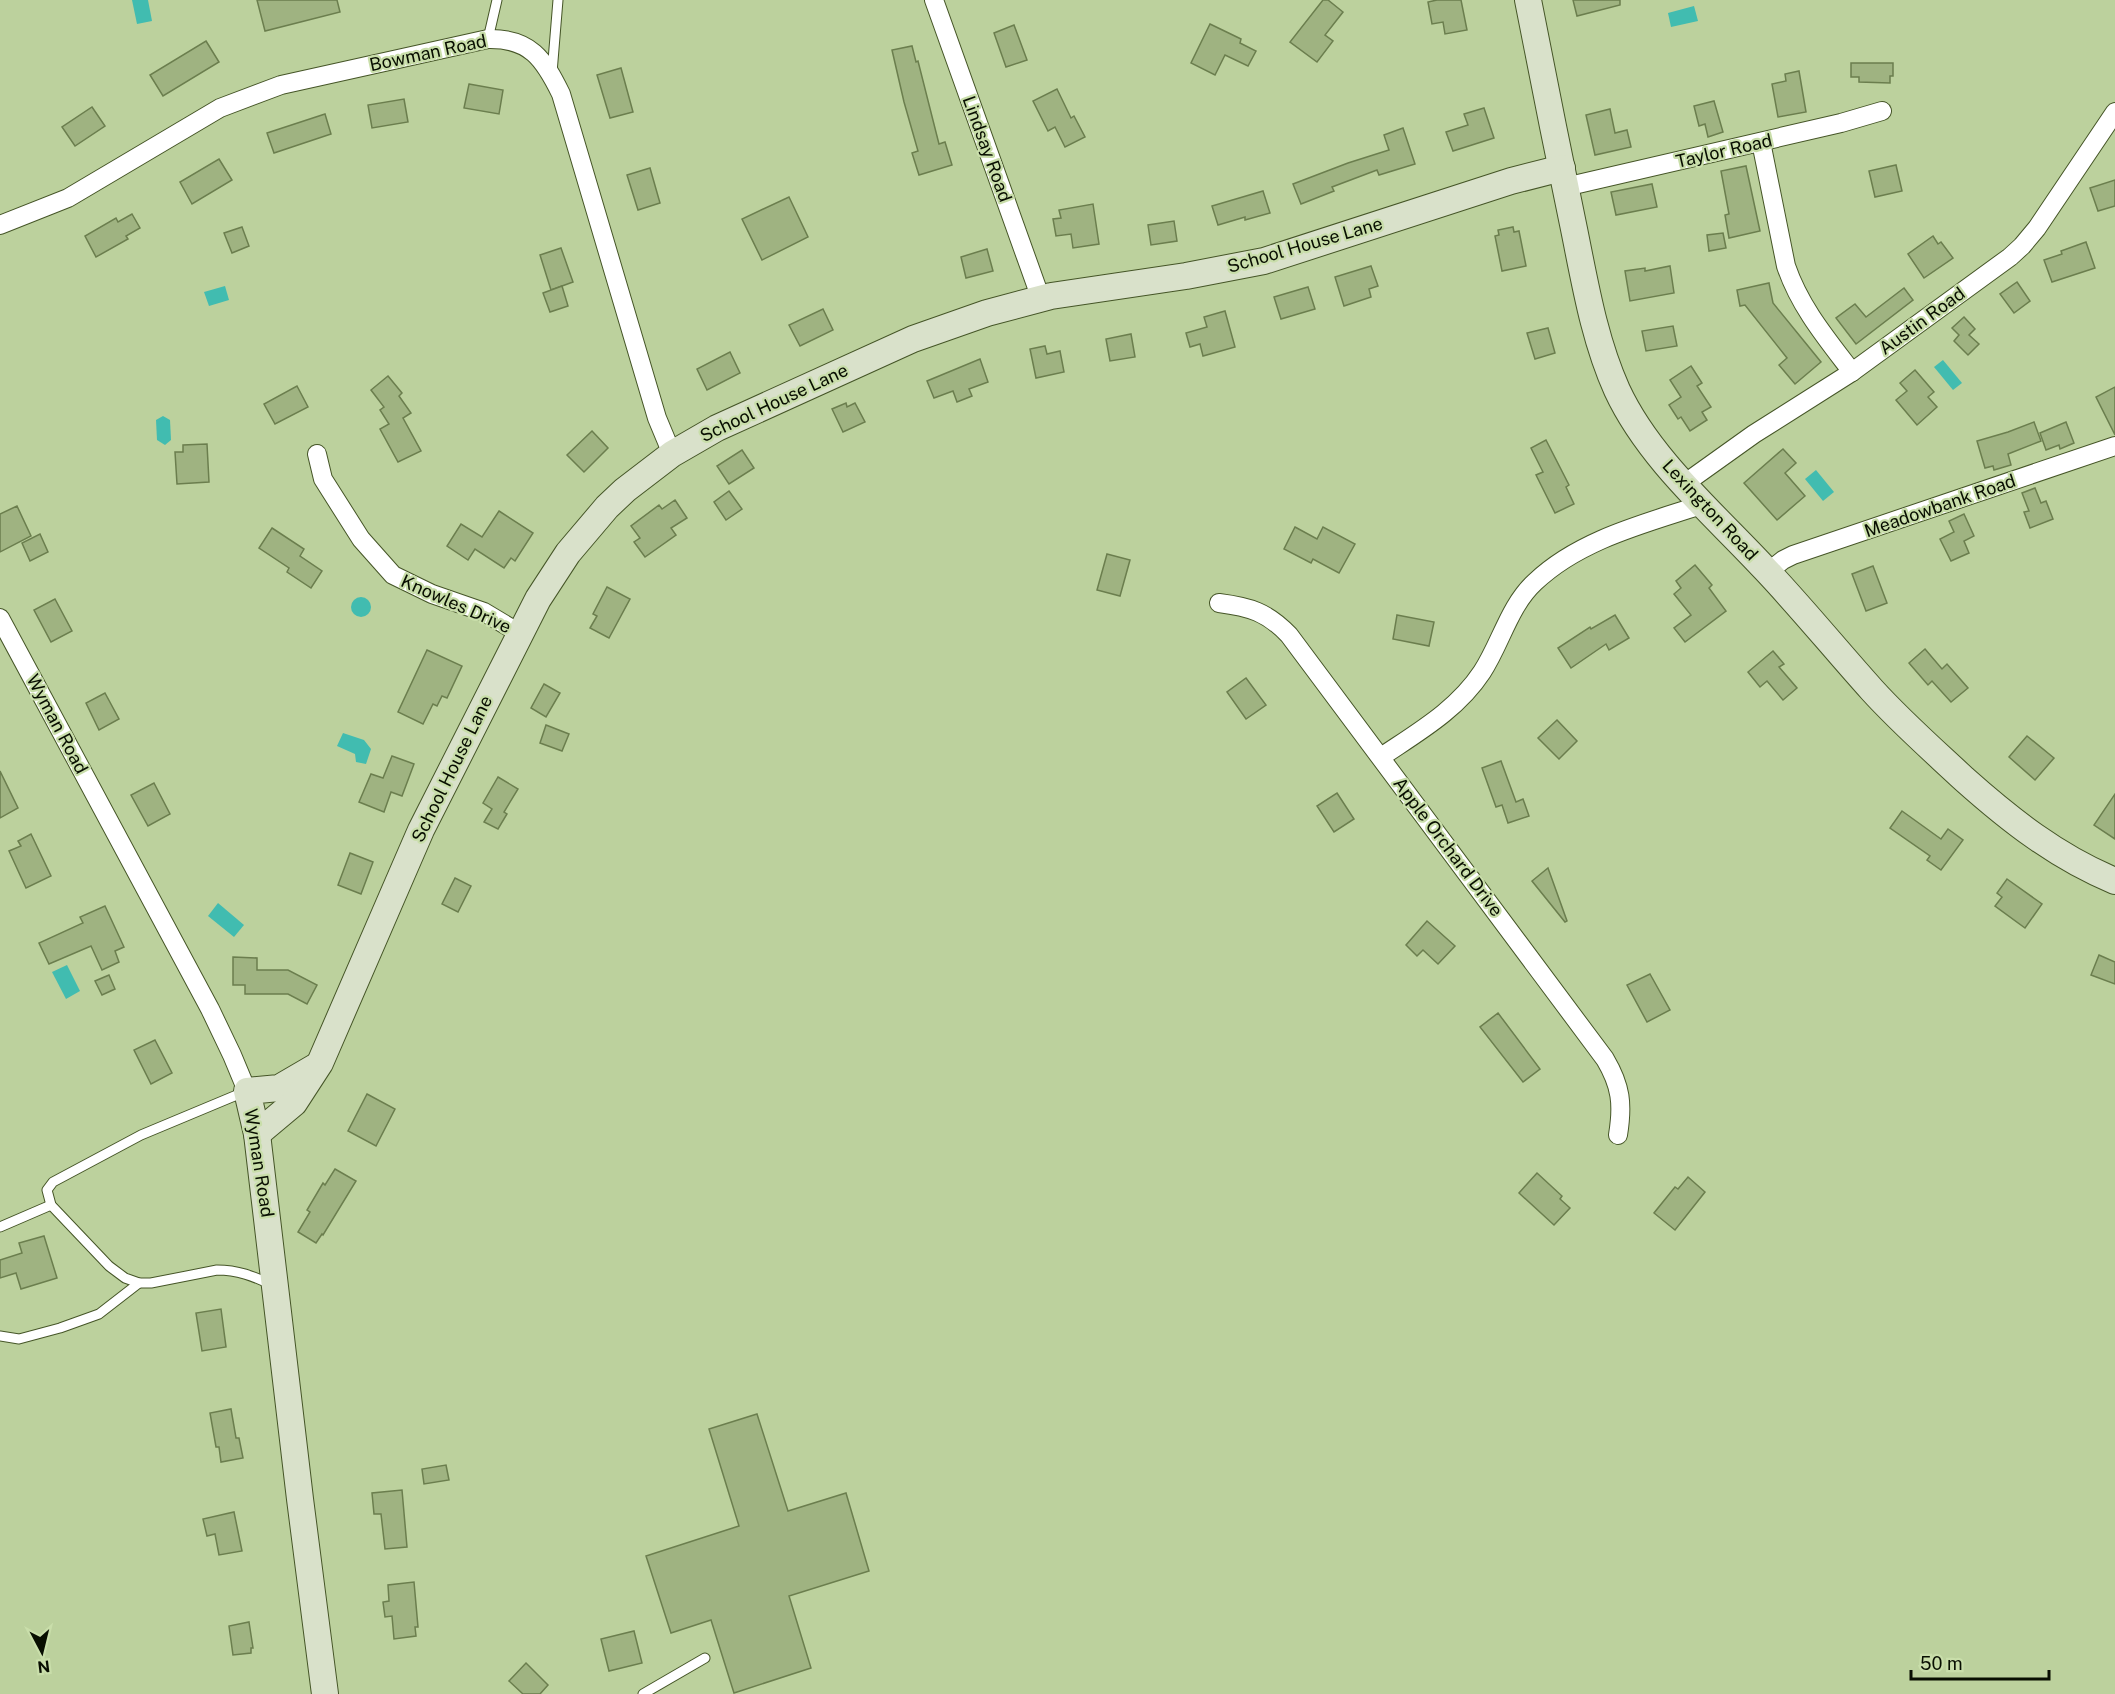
<svg xmlns="http://www.w3.org/2000/svg" width="2115" height="1694" viewBox="0 0 2115 1694" font-family="'Public Sans',sans-serif">
<style>
.water{fill:#41bcb0}
.building{fill:#9fb381;stroke:#6b7e4e;stroke-width:1.5}
.lines{fill:none;stroke-linecap:round;stroke-linejoin:round}
.lane-casing{stroke:#455527;stroke-width:11}
.street-casing{stroke:#455527;stroke-width:20}
.secondary-casing{stroke:#455527;stroke-width:28}
.lane{stroke:#fff;stroke-width:9}
.street{stroke:#fff;stroke-width:18}
.secondary{stroke:#d9e1ca;stroke-width:26}
.labels{text-anchor:middle;stroke-width:4.5;stroke-linejoin:round;paint-order:stroke}
.street-label{font-size:18px;fill:#080e01;stroke:#c9deaa}
</style>
<rect width="100%" height="100%" fill="#bcd19d"/>
<g class="water">
<polygon points="132,0 148,0 152,21 137,24"/>
<polygon points="1694,6 1698,21 1671,27 1668,13"/>
<polygon points="225,286 229,300 209,306 204,292"/>
<polygon points="1943,360 1962,383 1953,390 1934,367"/>
<polygon points="163,416 170,420 171,440 165,445 157,440 156,420"/>
<polygon points="1816,470 1834,492 1823,501 1805,479"/>
<circle cx="361" cy="607" r="10"/>
<polygon points="343,733 364,740 371,749 366,764 356,762 355,754 337,746"/>
<polygon points="218,903 244,925 234,937 208,916"/>
<polygon points="67,965 80,991 66,999 52,972"/>
</g>
<g class="building">
<polygon points="257,0 337,0 340,12 265,31"/>
<polygon points="1323,0 1328,0 1343,12 1325,35 1333,41 1317,62 1290,42"/>
<polygon points="1437,0 1461,0 1467,30 1445,34 1443,22 1432,24 1428,2"/>
<polygon points="1573,0 1620,0 1620,5 1577,16"/>
<polygon points="1210,24 1241,39 1240,43 1256,51 1248,66 1225,55 1215,75 1191,63"/>
<polygon points="1014,25 1027,60 1006,67 994,33"/>
<polygon points="206,41 219,62 163,96 150,75"/>
<polygon points="912,46 916,62 918,61 939,144 945,142 952,165 919,175 912,153 918,151 904,102 892,50"/>
<polygon points="1851,63 1893,63 1893,76 1890,76 1890,83 1859,82 1859,77 1851,77"/>
<polygon points="621,68 633,112 610,118 597,75"/>
<polygon points="1799,71 1806,112 1778,117 1772,84 1786,81 1785,74"/>
<polygon points="469,84 503,90 499,114 464,108"/>
<polygon points="1057,89 1071,118 1074,116 1085,137 1065,147 1055,127 1048,131 1033,101"/>
<polygon points="404,99 408,122 372,128 368,105"/>
<polygon points="1714,101 1723,132 1708,137 1705,124 1699,126 1694,106"/>
<polygon points="92,107 105,126 75,146 62,127"/>
<polygon points="1484,108 1494,138 1453,151 1446,132 1468,125 1464,114"/>
<polygon points="1610,109 1615,133 1627,130 1631,147 1595,155 1586,115"/>
<polygon points="325,114 331,134 274,153 267,133"/>
<polygon points="1403,128 1415,164 1379,175 1377,170 1332,187 1334,191 1301,204 1293,184 1348,163 1389,150 1384,135"/>
<polygon points="219,159 232,180 192,204 180,182"/>
<polygon points="1896,165 1902,191 1875,197 1869,171"/>
<polygon points="1746,166 1760,231 1729,238 1725,215 1729,214 1721,171"/>
<polygon points="650,168 660,203 638,210 627,175"/>
<polygon points="2115,180 2115,206 2098,211 2090,188"/>
<polygon points="1652,184 1657,207 1616,215 1611,192"/>
<polygon points="1263,191 1270,213 1245,220 1245,217 1218,225 1212,206"/>
<polygon points="789,197 808,237 762,260 742,219"/>
<polygon points="1093,204 1099,244 1073,248 1071,234 1056,236 1053,219 1061,218 1059,210"/>
<polygon points="132,214 140,228 126,236 128,239 96,257 85,236 116,218 118,222"/>
<polygon points="1174,221 1177,241 1151,245 1148,225"/>
<polygon points="242,227 249,246 232,253 224,233"/>
<polygon points="1513,227 1514,232 1519,231 1526,266 1502,271 1495,236 1499,235 1498,230"/>
<polygon points="1723,233 1726,248 1709,251 1707,235"/>
<polygon points="1933,236 1938,244 1941,242 1953,258 1924,278 1908,254"/>
<polygon points="2086,242 2095,268 2052,282 2044,260 2062,254 2061,251"/>
<polygon points="561,248 573,282 551,290 540,255"/>
<polygon points="987,249 993,271 966,278 961,257"/>
<polygon points="1371,266 1378,286 1369,289 1371,297 1344,306 1335,277"/>
<polygon points="1670,266 1674,293 1630,301 1625,271 1645,268 1645,271"/>
<polygon points="2017,282 2030,301 2014,313 2000,294"/>
<polygon points="1769,283 1773,303 1821,362 1795,384 1779,365 1787,358 1745,305 1740,306 1737,290"/>
<polygon points="562,286 568,306 550,312 543,293"/>
<polygon points="1308,287 1315,309 1281,319 1274,297"/>
<polygon points="1904,288 1913,300 1856,344 1836,318 1855,304 1866,317"/>
<polygon points="823,309 833,330 800,346 789,325"/>
<polygon points="1225,311 1235,347 1203,356 1200,344 1190,347 1186,333 1207,327 1204,317"/>
<polygon points="1964,317 1975,329 1969,335 1979,344 1968,355 1954,341 1959,335 1952,328"/>
<polygon points="1673,326 1677,346 1646,351 1642,331"/>
<polygon points="1548,328 1555,353 1535,359 1527,333"/>
<polygon points="1131,334 1135,357 1110,361 1106,339"/>
<polygon points="1045,346 1047,354 1060,351 1064,372 1036,378 1030,349"/>
<polygon points="730,352 740,373 707,390 697,369"/>
<polygon points="980,359 988,382 969,389 972,396 957,402 953,391 934,398 927,381"/>
<polygon points="1691,366 1702,383 1697,386 1711,407 1702,412 1707,420 1690,431 1681,417 1678,419 1669,405 1681,397 1670,380"/>
<polygon points="1915,370 1934,392 1928,397 1937,407 1917,425 1896,400 1907,391 1900,383"/>
<polygon points="388,376 402,393 399,396 411,413 403,418 421,451 398,462 380,429 389,424 380,410 384,407 371,390"/>
<polygon points="297,386 308,407 275,424 264,404"/>
<polygon points="2115,387 2115,435 2096,397"/>
<polygon points="846,403 847,407 855,403 865,422 843,432 832,409"/>
<polygon points="2034,422 2041,441 2008,454 2011,465 1994,470 1993,466 1985,468 1977,441 2008,432"/>
<polygon points="2066,422 2074,443 2060,449 2059,445 2046,450 2040,433"/>
<polygon points="592,431 608,448 584,472 567,455"/>
<polygon points="1546,440 1569,485 1566,487 1574,504 1555,513 1536,475 1543,472 1531,448"/>
<polygon points="207,444 209,482 177,484 175,452 183,452 183,445"/>
<polygon points="1783,449 1796,463 1785,473 1805,496 1777,520 1744,483"/>
<polygon points="742,450 754,468 729,484 717,466"/>
<polygon points="2035,488 2041,503 2046,501 2053,519 2030,528 2024,512 2029,511 2022,493"/>
<polygon points="729,491 742,509 726,520 714,502"/>
<polygon points="675,500 687,518 671,528 676,535 645,557 634,542 640,538 631,526 659,505 662,509"/>
<polygon points="17,506 31,536 0,552 0,514"/>
<polygon points="499,511 533,533 515,561 511,558 504,568 475,549 468,560 447,546 461,524 482,537"/>
<polygon points="1964,514 1974,536 1964,541 1969,553 1951,561 1940,539 1954,532 1949,521"/>
<polygon points="1295,527 1317,539 1323,527 1355,544 1339,573 1313,559 1311,563 1284,549"/>
<polygon points="272,528 304,549 300,556 322,571 311,588 287,572 289,568 259,548"/>
<polygon points="40,534 48,552 30,561 22,543"/>
<polygon points="1107,554 1130,560 1120,596 1097,590"/>
<polygon points="1695,565 1712,585 1709,588 1726,611 1685,642 1674,628 1691,615 1674,594 1681,588 1676,581"/>
<polygon points="1873,566 1887,603 1866,611 1852,574"/>
<polygon points="607,587 630,599 609,638 590,628 597,616 593,614"/>
<polygon points="55,599 72,631 51,642 34,610"/>
<polygon points="1397,615 1434,622 1429,646 1393,639"/>
<polygon points="1615,615 1629,638 1609,650 1606,644 1571,668 1558,648 1590,627 1591,629"/>
<polygon points="1925,649 1942,669 1947,664 1968,688 1951,702 1932,681 1928,685 1909,663"/>
<polygon points="427,650 462,666 447,698 442,696 437,706 433,704 423,724 398,712"/>
<polygon points="1773,651 1784,664 1779,667 1797,688 1783,700 1767,681 1760,687 1748,672"/>
<polygon points="1246,678 1266,705 1246,719 1227,692"/>
<polygon points="544,684 560,693 546,717 531,708"/>
<polygon points="105,693 119,719 99,730 86,703"/>
<polygon points="1557,720 1577,741 1559,759 1538,738"/>
<polygon points="546,725 569,734 562,751 540,743"/>
<polygon points="2027,736 2054,758 2035,780 2009,757"/>
<polygon points="392,756 414,764 402,796 391,792 384,812 359,802 371,774 383,778"/>
<polygon points="1501,761 1516,802 1523,799 1529,816 1508,823 1502,805 1496,807 1482,768"/>
<polygon points="0,771 18,808 0,818"/>
<polygon points="498,777 518,789 504,812 507,814 498,829 484,822 492,809 483,803"/>
<polygon points="154,783 170,814 148,826 131,795"/>
<polygon points="1337,793 1354,819 1334,832 1317,806"/>
<polygon points="2115,794 2115,839 2094,825"/>
<polygon points="1902,811 1941,839 1948,829 1963,840 1941,870 1927,860 1930,856 1890,828"/>
<polygon points="31,834 51,876 26,888 9,851 21,846 18,841"/>
<polygon points="350,853 373,862 361,894 338,885"/>
<polygon points="1548,868 1567,921 1565,922 1532,881"/>
<polygon points="455,878 471,886 458,912 442,904"/>
<polygon points="2007,879 2042,904 2025,928 1995,906 2002,897 1997,893"/>
<polygon points="105,906 124,947 115,951 119,962 102,970 91,946 49,964 39,943 83,923 80,917"/>
<polygon points="1427,921 1455,946 1438,964 1423,950 1417,956 1406,945"/>
<polygon points="2099,955 2115,962 2115,984 2091,975"/>
<polygon points="233,957 257,958 257,970 288,970 317,985 307,1004 288,994 245,994 245,985 233,985"/>
<polygon points="1650,974 1670,1010 1647,1022 1627,985"/>
<polygon points="109,975 115,989 102,995 95,981"/>
<polygon points="1498,1013 1540,1069 1523,1082 1480,1027"/>
<polygon points="155,1040 172,1073 151,1084 134,1050"/>
<polygon points="367,1094 395,1109 376,1146 348,1131"/>
<polygon points="335,1169 356,1181 323,1235 322,1234 316,1243 298,1232 310,1212 307,1210 323,1183 325,1185"/>
<polygon points="1537,1173 1562,1196 1560,1199 1570,1208 1554,1225 1519,1193"/>
<polygon points="1688,1177 1705,1192 1675,1230 1654,1213 1675,1187 1678,1189"/>
<polygon points="44,1236 57,1278 21,1289 16,1273 0,1278 0,1260 22,1253 19,1243"/>
<polygon points="221,1309 226,1347 202,1351 196,1313"/>
<polygon points="231,1409 236,1438 239,1438 243,1458 221,1462 219,1447 216,1447 210,1413"/>
<polygon points="757,1414 788,1511 846,1493 869,1571 789,1596 811,1668 734,1693 711,1620 671,1633 646,1556 739,1526 709,1429"/>
<polygon points="446,1465 449,1480 424,1484 422,1469"/>
<polygon points="402,1490 407,1547 385,1549 381,1514 374,1514 372,1493"/>
<polygon points="234,1512 242,1551 219,1555 215,1534 207,1536 203,1519"/>
<polygon points="414,1582 418,1627 415,1627 416,1636 394,1639 392,1616 385,1617 383,1602 389,1601 388,1585"/>
<polygon points="249,1622 253,1648 251,1648 251,1653 233,1655 229,1626"/>
<polygon points="634,1631 642,1663 609,1671 601,1639"/>
<polygon points="526,1663 548,1685 540,1694 523,1694 509,1681"/>
</g>
<g class="lines">
<g class="lane-casing">
<g id="lane">
<polyline points="488,39 497,0"/>
<polyline points="552,73 558,0"/>
<path d="M244,1092L141,1135L53,1182L47,1190L51,1205L109,1266L125,1278L139,1283H151L217,1270C238,1270 253,1276 272,1285"/>
<polyline points="0,1227 51,1205"/>
<polyline points="0,1336 19,1339 60,1328 99,1314 139,1283"/>
<polyline points="643,1694 705,1658"/>
</g>
</g>
<g class="street-casing">
<g id="street">
<polyline points="934,0 1041,299"/>
<path d="M1761,142L1786,266C1800,307 1826,338 1852,372"/>
<polyline points="1565,187 1841,123 1882,111"/>
<path d="M0,225L68,198L220,108L281,85L488,39C530,38 544,59 561,94L657,418L672,454"/>
<polyline points="317,454 323,479 361,539 393,575 432,594 484,612 519,633"/>
<polyline points="1684,484 1754,434 1852,372 2010,257 2022,246 2037,228 2115,112"/>
<polyline points="1768,572 1783,560 1793,555 2115,446"/>
<path d="M1219,603C1250,607 1267,612 1289,635L1605,1059C1621,1086 1623,1104 1618,1135"/>
<polyline points="0,618 210,1009 232,1055 247,1091"/>
<path d="M1381,757C1418,732 1457,710 1482,672C1501,643 1509,606 1535,582C1580,539 1647,523 1704,504"/>
</g>
</g>
<g class="secondary-casing">
<g id="secondary">
<path d="M1528,0C1543,76 1558,153 1574,229C1585,283 1594,339 1617,390C1649,459 1714,514 1765,569C1802,608 1836,650 1872,690C1901,722 1933,750 1964,779C2010,820 2057,857 2115,881"/>
<polyline points="315,1067 279,1088 247,1091 257,1134 300,1499 325,1694"/>
<polyline points="257,1134 294,1103 320,1063 421,830 538,599 568,553 607,507 625,490 672,454 717,428 913,339 987,313 1051,296 1186,276 1264,261 1511,181 1562,168"/>
</g>
</g>
<use href="#lane" class="lane"/>
<use href="#street" class="street"/>
<use href="#secondary" class="secondary"/>
</g>
<g class="labels">
<g class="street-label">
<text transform="translate(428 53) rotate(-12)" y="6">Bowman Road</text>
<text transform="translate(987 149) rotate(70)" y="6">Lindsay Road</text>
<text transform="translate(1724 151) rotate(-13)" y="6">Taylor Road</text>
<text transform="translate(1305 245) rotate(-16)" y="6">School House Lane</text>
<text transform="translate(1922 321) rotate(-36)" y="6">Austin Road</text>
<text transform="translate(774 403) rotate(-25)" y="6">School House Lane</text>
<text transform="translate(1940 506) rotate(-19)" y="6">Meadowbank Road</text>
<text transform="translate(1710 510) rotate(47)" y="6">Lexington Road</text>
<text transform="translate(456 604) rotate(24)" y="6">Knowles Drive</text>
<text transform="translate(57 724) rotate(62)" y="6">Wyman Road</text>
<text transform="translate(452 769) rotate(-64)" y="6">School House Lane</text>
<text transform="translate(1448 847) rotate(53)" y="6">Apple Orchard Drive</text>
<text transform="translate(259 1163) rotate(81)" y="6">Wyman Road</text>
</g>
</g>
<g transform="translate(42 1652) rotate(173)" stroke="#c9deaa" stroke-width="4.5" paint-order="stroke">
<path d="M0-4.5L10 22L0 15L-10 22Z" fill="#080e01"/>
<text y="-9" font-size="16" font-weight="bold" text-anchor="middle" fill="#080e01">N</text>
</g>
<path d="M1911 1670v9h138v-9" fill="none" stroke="#080e01" stroke-width="3"/>
<text x="1920" y="1670" font-size="18" fill="#080e01" stroke="#c9deaa" stroke-width="4.5" paint-order="stroke">50 m</text>
</svg>
